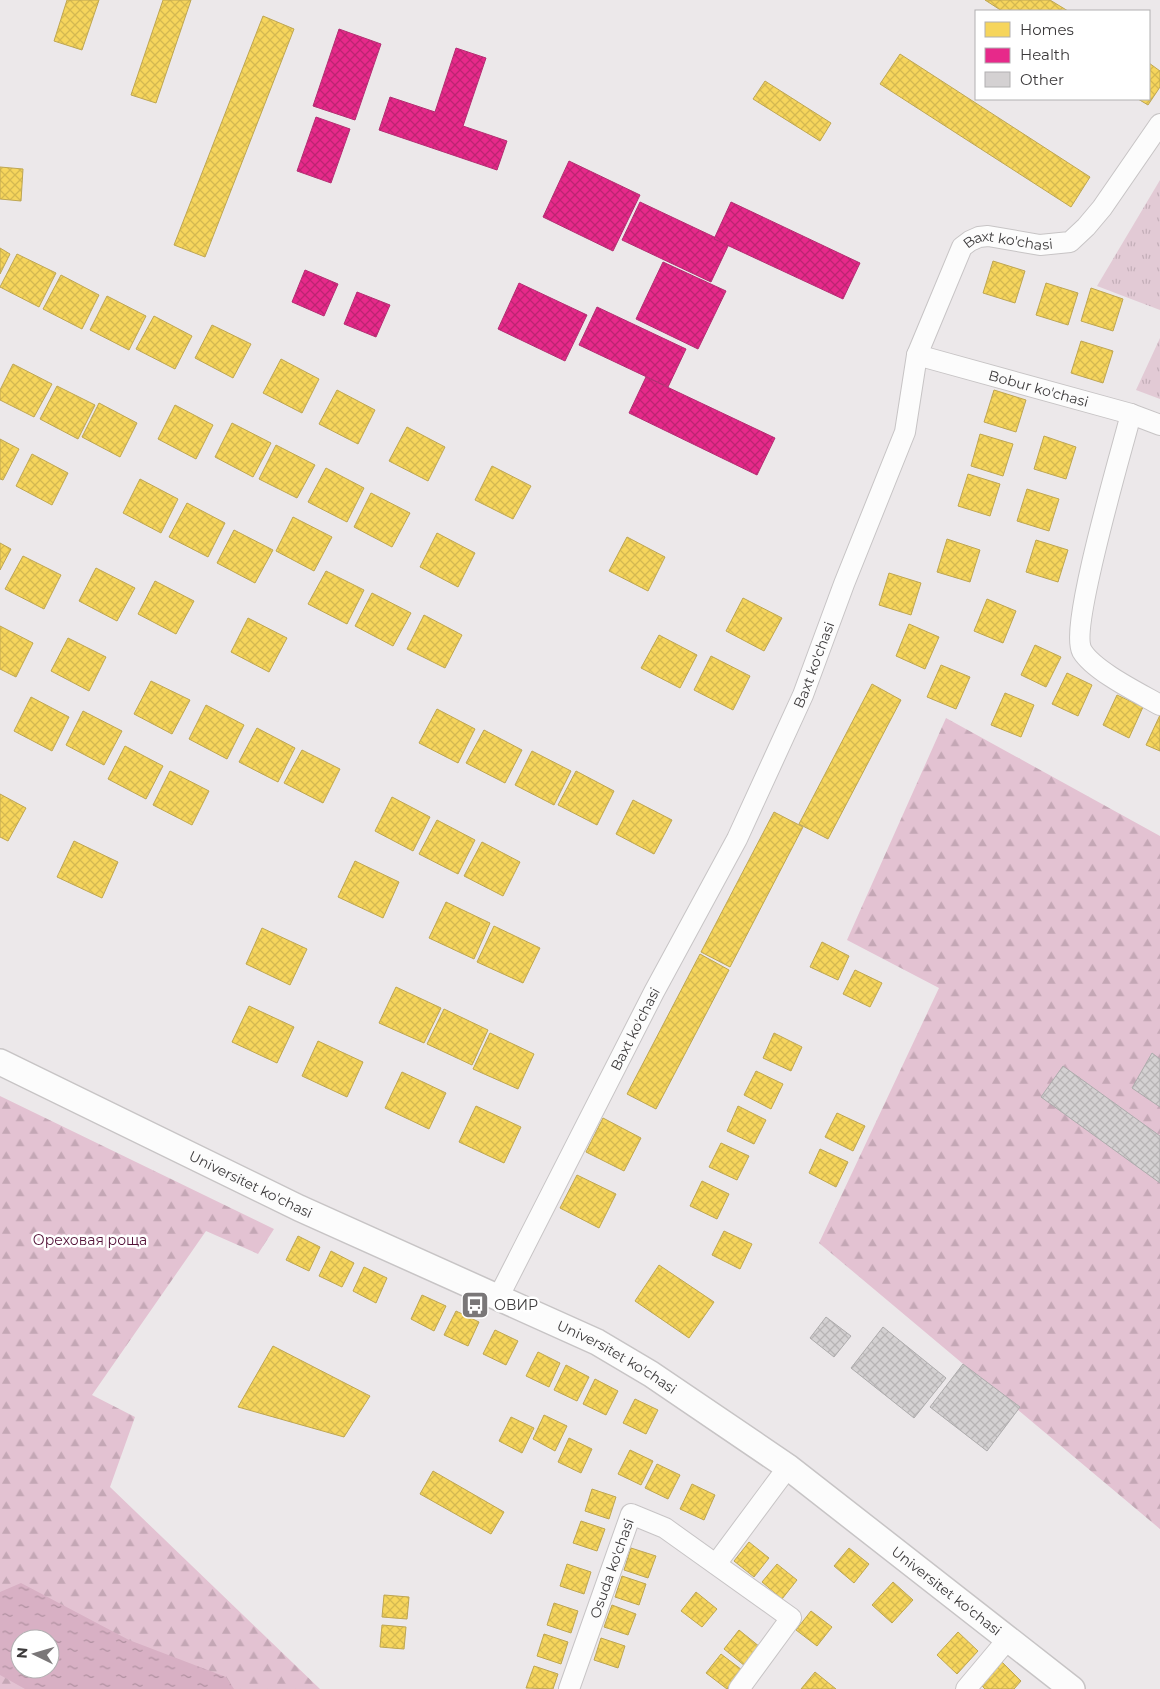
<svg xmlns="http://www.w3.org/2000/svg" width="1160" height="1689" viewBox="0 0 1160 1689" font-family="Montserrat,sans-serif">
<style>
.grass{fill:url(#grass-tufts)}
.forest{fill:url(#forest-firs);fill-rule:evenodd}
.water{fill:url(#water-ripples);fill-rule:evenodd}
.homes{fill:url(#homes-cross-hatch);stroke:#bea652}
.health{fill:url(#health-cross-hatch);stroke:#b42e72}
.building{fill:url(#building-cross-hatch);stroke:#adabac}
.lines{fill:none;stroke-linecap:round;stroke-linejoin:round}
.minor-casing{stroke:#c7c4c5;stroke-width:22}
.major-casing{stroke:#c7c4c5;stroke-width:28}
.minor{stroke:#fcfcfc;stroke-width:20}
.major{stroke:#fcfcfc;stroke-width:25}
.labels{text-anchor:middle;stroke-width:5;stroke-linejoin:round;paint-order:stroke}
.street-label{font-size:14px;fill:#3c3a3b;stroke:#fff}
.park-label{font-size:14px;fill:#541339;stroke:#fff}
.poi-label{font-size:14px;fill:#3c3a3b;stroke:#fff;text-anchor:start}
</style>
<defs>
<pattern id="grass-tufts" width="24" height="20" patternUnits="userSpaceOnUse" patternTransform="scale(1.25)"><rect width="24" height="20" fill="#e2cad5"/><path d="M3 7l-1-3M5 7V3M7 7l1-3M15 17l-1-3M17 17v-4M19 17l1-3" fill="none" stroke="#c3aeb8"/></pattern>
<pattern id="forest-firs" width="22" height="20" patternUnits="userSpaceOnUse" patternTransform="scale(1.25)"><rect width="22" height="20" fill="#e3c2d2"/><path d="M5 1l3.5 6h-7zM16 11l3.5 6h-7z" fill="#c4a7b5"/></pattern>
<pattern id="water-ripples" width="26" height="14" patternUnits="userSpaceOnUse" patternTransform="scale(1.25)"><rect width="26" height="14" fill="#d8b0c4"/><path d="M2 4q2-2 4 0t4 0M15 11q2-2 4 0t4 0" fill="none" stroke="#b090a0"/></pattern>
<pattern id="homes-cross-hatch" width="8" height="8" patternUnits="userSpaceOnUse" patternTransform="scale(1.25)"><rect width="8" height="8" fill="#f6d55c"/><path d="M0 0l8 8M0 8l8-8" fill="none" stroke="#d4b851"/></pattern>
<pattern id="health-cross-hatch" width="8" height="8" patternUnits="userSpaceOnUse" patternTransform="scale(1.25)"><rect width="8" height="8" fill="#e7298a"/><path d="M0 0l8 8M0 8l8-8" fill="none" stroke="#bc2472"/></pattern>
<pattern id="building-cross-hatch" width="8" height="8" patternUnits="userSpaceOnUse" patternTransform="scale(1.25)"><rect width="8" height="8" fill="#d4d1d2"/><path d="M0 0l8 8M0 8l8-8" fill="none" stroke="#b7b4b5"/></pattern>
</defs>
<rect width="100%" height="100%" fill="#ece8ea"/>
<g class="grass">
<polygon points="1160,180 1160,310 1097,286"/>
<polygon points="1160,338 1160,399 1136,390"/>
</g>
<g class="forest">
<polygon points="946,718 1160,836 1160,1529 819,1243 939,988 847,940"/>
<path d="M0,1096L274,1229L258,1254L206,1231L92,1395L135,1417L110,1487L320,1689H0ZM20,1639H50V1669H20Z"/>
</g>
<path class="water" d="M21,1583L129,1640L226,1677L234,1689H25L0,1675V1592ZM20,1639H50V1669H20Z"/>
<g class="homes">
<polygon points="67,0 99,0 82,50 54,41"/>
<polygon points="163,0 191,0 156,103 131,95"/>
<polygon points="985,0 1050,0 1068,11 1002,11"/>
<polygon points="263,16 294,29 205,257 174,245"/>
<polygon points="900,54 1090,177 1071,207 880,84"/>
<polygon points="1149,63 1160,71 1160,87 1148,105 1138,99 1149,99"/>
<polygon points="765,81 831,123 820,141 753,99"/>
<polygon points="0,167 23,169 21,201 0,199"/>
<polygon points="0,248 10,254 0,274"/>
<polygon points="17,254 56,273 39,307 0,287"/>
<polygon points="993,261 1025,271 1015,303 983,293"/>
<polygon points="61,275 99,295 82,329 43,309"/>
<polygon points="1046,283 1078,293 1068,325 1036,315"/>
<polygon points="1091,288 1123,299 1113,331 1081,321"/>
<polygon points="107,296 146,316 129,350 90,330"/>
<polygon points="154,316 192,336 175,369 136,349"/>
<polygon points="212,325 251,344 233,378 195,358"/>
<polygon points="1081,341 1113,351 1103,383 1071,373"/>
<polygon points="281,359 319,379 302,413 263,393"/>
<polygon points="13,364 52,384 34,417 0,400 0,390"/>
<polygon points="57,386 95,405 78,439 40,419"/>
<polygon points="337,390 375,410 358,444 319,424"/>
<polygon points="994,390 1026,400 1016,432 984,422"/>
<polygon points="99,403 137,423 120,457 82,437"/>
<polygon points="175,405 213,425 196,459 158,439"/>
<polygon points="232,423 271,443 253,477 215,457"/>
<polygon points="407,427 445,447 428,481 389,461"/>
<polygon points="980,434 1013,444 1003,476 971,466"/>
<polygon points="1044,436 1076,447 1066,479 1034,469"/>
<polygon points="0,439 19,449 3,480 0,479"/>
<polygon points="276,445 315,465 297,498 259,479"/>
<polygon points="32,454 68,473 52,505 16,486"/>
<polygon points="492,466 531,486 513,519 475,500"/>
<polygon points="326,468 364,488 347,522 308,502"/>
<polygon points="968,474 1000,484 990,516 958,506"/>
<polygon points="140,479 178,499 161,533 123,513"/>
<polygon points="1027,489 1059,499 1049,531 1017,521"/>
<polygon points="371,493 410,513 392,547 354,527"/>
<polygon points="187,503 225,523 208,557 169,537"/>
<polygon points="293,517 332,537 314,571 276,551"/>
<polygon points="234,530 273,550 255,583 217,563"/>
<polygon points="437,533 475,553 458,587 420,567"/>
<polygon points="627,537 665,557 648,591 609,571"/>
<polygon points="947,539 980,550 970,582 937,572"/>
<polygon points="1036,540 1068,550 1058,582 1026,572"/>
<polygon points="0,543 11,549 0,570"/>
<polygon points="23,556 61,575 44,609 5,589"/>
<polygon points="96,568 135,588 117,621 79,601"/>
<polygon points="326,571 364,590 347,624 308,604"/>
<polygon points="889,573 921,583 911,615 879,605"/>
<polygon points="155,581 194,601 176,634 138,614"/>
<polygon points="372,593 411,613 393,646 355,626"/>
<polygon points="743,598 782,618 764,651 726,631"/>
<polygon points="987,599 1016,611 1003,643 974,631"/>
<polygon points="424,615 462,635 445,668 407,649"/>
<polygon points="248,618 287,638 269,672 231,652"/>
<polygon points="909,624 939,637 925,669 896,656"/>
<polygon points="0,626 33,643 16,677 0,669"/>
<polygon points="659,635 697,655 680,688 641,668"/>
<polygon points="68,638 106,657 89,691 51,671"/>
<polygon points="1035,645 1061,657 1046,687 1021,675"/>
<polygon points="711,656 750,676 733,710 694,690"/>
<polygon points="941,665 970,677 956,709 927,697"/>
<polygon points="1067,673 1092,685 1078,716 1052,704"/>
<polygon points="151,681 190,700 172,734 134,714"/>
<polygon points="872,684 901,700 828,839 799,824"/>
<polygon points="1005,693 1034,705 1021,737 991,725"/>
<polygon points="1117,695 1143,707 1129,738 1103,725"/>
<polygon points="31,697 69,717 52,751 14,731"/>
<polygon points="206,705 244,725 227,759 189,739"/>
<polygon points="437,709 475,729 458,763 419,743"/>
<polygon points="83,711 122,731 104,765 66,745"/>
<polygon points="1160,715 1160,751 1146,745"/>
<polygon points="257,728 295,748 278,782 239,762"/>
<polygon points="484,730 522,750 505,783 466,763"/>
<polygon points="125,746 163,766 146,799 108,779"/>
<polygon points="302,750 340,769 323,803 284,783"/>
<polygon points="532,751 571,771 554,805 515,785"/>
<polygon points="170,771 209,791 192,825 153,805"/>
<polygon points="576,771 614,791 597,825 558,805"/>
<polygon points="0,794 26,808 8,841 0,837"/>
<polygon points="392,797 430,817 413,851 375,831"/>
<polygon points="633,800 672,820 654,854 616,834"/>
<polygon points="774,812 803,827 730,967 701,952"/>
<polygon points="437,820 475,840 458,874 419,854"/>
<polygon points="74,841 118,862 102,898 57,877"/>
<polygon points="482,842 520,862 503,896 464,876"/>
<polygon points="355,861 399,882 383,918 338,897"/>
<polygon points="446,902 490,923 474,959 429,938"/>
<polygon points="494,926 540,948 523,983 477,962"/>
<polygon points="262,928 307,949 290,985 246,964"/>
<polygon points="822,942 849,956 838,980 810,967"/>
<polygon points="700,954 729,970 656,1109 627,1094"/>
<polygon points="855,970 882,983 870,1007 843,994"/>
<polygon points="396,987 441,1008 424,1043 379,1023"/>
<polygon points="249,1006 294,1027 277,1063 232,1042"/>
<polygon points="444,1009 488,1030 472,1065 427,1044"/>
<polygon points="490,1033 534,1054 518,1089 473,1069"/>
<polygon points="774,1033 802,1047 791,1071 763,1058"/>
<polygon points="318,1041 363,1062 347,1097 302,1076"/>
<polygon points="756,1071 783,1084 771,1109 744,1095"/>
<polygon points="402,1072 446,1093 429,1129 385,1108"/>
<polygon points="476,1106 521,1127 504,1163 459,1142"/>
<polygon points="738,1106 766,1120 754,1144 727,1131"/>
<polygon points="837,1113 865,1126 853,1151 825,1137"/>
<polygon points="603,1118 641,1138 624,1171 586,1152"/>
<polygon points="721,1143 749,1156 737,1180 709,1167"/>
<polygon points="820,1149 848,1162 836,1187 809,1173"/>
<polygon points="577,1175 616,1194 599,1228 560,1208"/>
<polygon points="702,1181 729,1194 717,1219 690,1206"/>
<polygon points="724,1231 752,1244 740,1269 712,1255"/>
<polygon points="298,1236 320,1247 309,1271 286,1260"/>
<polygon points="331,1251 354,1263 342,1287 319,1276"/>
<polygon points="659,1265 714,1302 689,1338 635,1301"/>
<polygon points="364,1267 387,1278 376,1303 353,1291"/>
<polygon points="422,1295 446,1306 434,1331 411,1319"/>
<polygon points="456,1311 479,1322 468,1346 444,1335"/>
<polygon points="495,1330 518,1341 506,1365 483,1354"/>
<polygon points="273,1346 370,1396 344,1437 238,1407"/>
<polygon points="538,1352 560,1363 549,1387 526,1376"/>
<polygon points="566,1365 589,1377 577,1401 554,1390"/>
<polygon points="595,1379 618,1391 606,1415 583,1404"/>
<polygon points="635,1399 658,1410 646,1434 623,1423"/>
<polygon points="544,1415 567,1426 555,1451 533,1439"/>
<polygon points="511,1417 534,1428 522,1453 499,1441"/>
<polygon points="569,1438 592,1449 581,1473 558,1462"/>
<polygon points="630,1450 653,1461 641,1485 618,1474"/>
<polygon points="657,1464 680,1475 668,1499 645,1488"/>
<polygon points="433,1471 504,1512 491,1534 420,1494"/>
<polygon points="692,1484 715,1495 704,1520 680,1509"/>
<polygon points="592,1489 616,1497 609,1519 585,1511"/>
<polygon points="581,1521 605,1529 597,1551 573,1543"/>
<polygon points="749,1542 769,1558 754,1577 734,1561"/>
<polygon points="631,1548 656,1556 648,1578 624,1570"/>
<polygon points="849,1548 869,1564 854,1583 834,1566"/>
<polygon points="567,1564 591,1572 584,1594 560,1586"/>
<polygon points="777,1564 797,1580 782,1599 762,1582"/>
<polygon points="622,1576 646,1584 639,1605 615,1597"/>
<polygon points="893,1582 913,1600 892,1623 872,1605"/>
<polygon points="696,1592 717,1609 702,1627 681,1611"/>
<polygon points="384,1595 409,1597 407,1619 382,1617"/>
<polygon points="554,1603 578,1611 571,1633 547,1625"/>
<polygon points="612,1605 636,1614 628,1635 604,1627"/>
<polygon points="811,1611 832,1627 817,1646 796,1630"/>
<polygon points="382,1625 406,1627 404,1649 380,1647"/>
<polygon points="739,1630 760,1647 745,1666 724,1649"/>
<polygon points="958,1632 978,1651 957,1674 937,1655"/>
<polygon points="544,1634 568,1642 561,1664 537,1656"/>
<polygon points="601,1638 625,1646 618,1668 594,1660"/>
<polygon points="721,1654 742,1670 727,1689 706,1673"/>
<polygon points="1002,1662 1021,1681 1014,1689 985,1689 981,1685"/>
<polygon points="534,1666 558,1674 553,1689 526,1688"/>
<polygon points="815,1672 836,1689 801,1689"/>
</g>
<g class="health">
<polygon points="339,29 381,44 355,120 313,106"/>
<polygon points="456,48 486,58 463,126 507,141 497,170 379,130 390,97 435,112"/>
<polygon points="316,117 350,129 331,183 297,171"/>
<polygon points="569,161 640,195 613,251 543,217"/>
<polygon points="640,202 729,244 711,282 622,240"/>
<polygon points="731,202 860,263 843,299 714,239"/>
<polygon points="663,262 726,291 698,349 636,319"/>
<polygon points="305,270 338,284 324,316 292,302"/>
<polygon points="519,283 587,315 565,361 498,329"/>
<polygon points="357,292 390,305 376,337 344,324"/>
<polygon points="597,307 686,349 668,387 579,345"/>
<polygon points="646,377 775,438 757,475 629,413"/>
</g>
<g class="building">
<polygon points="1152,1053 1160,1059 1160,1107 1132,1088"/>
<polygon points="1063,1066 1160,1136 1160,1183 1041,1097"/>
<polygon points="826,1317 851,1336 834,1357 810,1338"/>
<polygon points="883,1327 946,1378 914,1418 851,1368"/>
<polygon points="963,1364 1020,1407 987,1451 930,1407"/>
</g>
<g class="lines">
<g class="minor-casing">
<g id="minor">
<path id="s1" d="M917,355L1131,414L1160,425"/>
<path d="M1131,414C1122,450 1069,627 1082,651C1094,671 1139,693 1160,705"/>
<path id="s2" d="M498,1298L654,992L737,839L803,695L844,584L905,432L917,355L962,247L970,241L979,237L988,236L1040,245L1070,242L1086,227L1102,208L1160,124"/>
<polyline points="716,1564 788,1467"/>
<path id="s3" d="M569,1689L631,1514L665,1528L791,1618L739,1689"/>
<polyline points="966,1689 1008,1639"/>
</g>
</g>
<g class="major-casing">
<g id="major">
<path id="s4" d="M0,1062L299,1208L597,1342L651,1374L788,1467L1072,1689"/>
</g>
</g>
<use href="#minor" class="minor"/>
<use href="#major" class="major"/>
</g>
<defs>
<g id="bus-square" transform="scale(1.4375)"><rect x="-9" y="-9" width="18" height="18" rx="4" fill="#7a7778" stroke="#fff"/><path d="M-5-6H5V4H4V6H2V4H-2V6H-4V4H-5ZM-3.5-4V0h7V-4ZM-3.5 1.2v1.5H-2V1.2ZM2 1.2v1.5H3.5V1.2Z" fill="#fff"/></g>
</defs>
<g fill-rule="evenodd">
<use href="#bus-square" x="475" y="1305"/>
</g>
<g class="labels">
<g class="street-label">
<text dy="5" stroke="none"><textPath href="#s2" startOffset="1202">Baxt ko'chasi</textPath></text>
<text dy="5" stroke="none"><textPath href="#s1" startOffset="126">Bobur ko'chasi</textPath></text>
<text dy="5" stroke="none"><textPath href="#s2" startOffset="708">Baxt ko'chasi</textPath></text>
<text dy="5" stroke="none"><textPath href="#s2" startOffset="302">Baxt ko'chasi</textPath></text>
<text dy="5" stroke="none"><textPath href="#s4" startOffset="279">Universitet ko'chasi</textPath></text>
<text dy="5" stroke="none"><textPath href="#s4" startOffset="684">Universitet ko'chasi</textPath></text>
<text dy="5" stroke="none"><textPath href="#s3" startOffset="128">Osuda ko'chasi</textPath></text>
<text dy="5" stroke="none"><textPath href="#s4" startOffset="1089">Universitet ko'chasi</textPath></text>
</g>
<g class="park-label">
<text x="90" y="1245">Ореховая роща</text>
</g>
<g class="poi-label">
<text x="494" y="1310">ОВИР</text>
</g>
</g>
<rect x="975" y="10" width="175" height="90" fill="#ffffff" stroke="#b1b0b1"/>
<rect x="985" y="22" width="25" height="15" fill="#f6d55c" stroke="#b1b0b1"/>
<text x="1020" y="35" font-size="15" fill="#3c3a3b">Homes</text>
<rect x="985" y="48" width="25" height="15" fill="#e7298a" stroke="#b1b0b1"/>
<text x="1020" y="60" font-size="15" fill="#3c3a3b">Health</text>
<rect x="985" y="72" width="25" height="15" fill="#d4d1d2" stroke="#b1b0b1"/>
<text x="1020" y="85" font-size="15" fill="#3c3a3b">Other</text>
<g transform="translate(35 1654) rotate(275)"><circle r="24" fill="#ffffff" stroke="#b1b0b1"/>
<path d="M0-4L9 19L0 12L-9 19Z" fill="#7a7778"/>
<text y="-8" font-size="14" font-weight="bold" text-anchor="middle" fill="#3c3a3b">N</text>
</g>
</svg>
